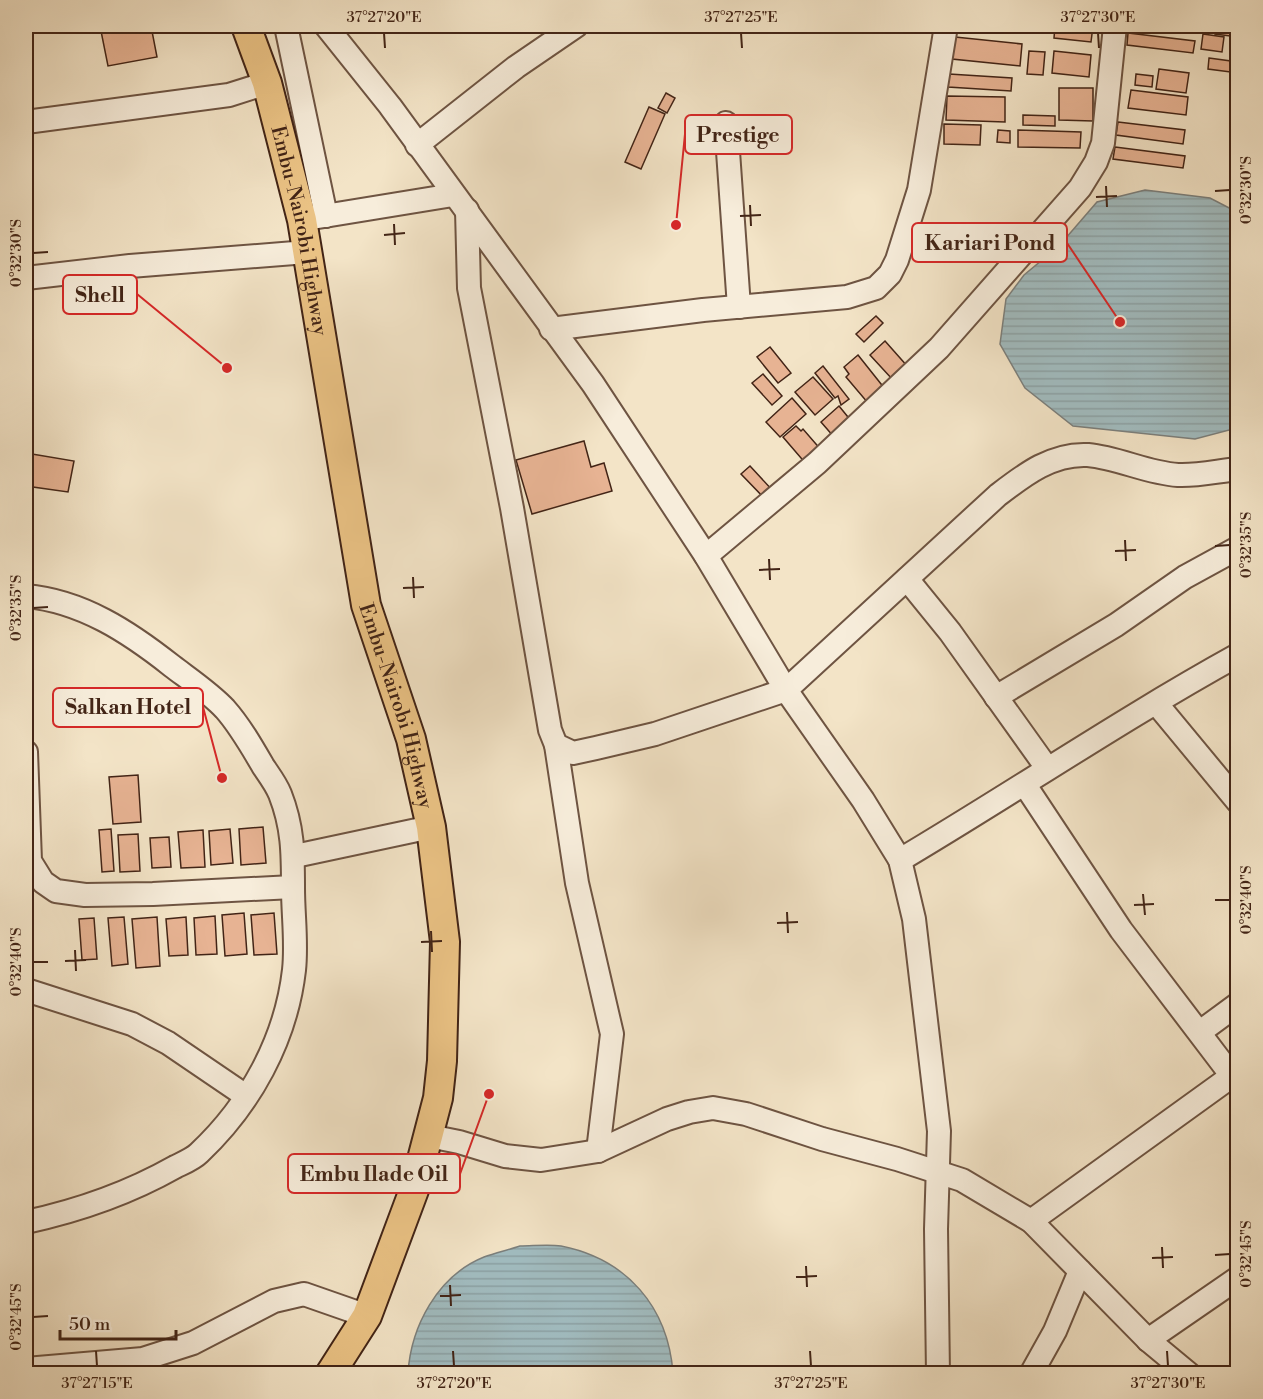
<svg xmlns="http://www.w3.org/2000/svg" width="1263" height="1399" viewBox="0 0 1263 1399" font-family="'Libre Bodoni',serif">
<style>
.water{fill:url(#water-rules);stroke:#7b7f7c;stroke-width:1.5}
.building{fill:#e7b393;stroke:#422416;stroke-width:1.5}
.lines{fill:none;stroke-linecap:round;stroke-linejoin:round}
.minor-casing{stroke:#6e5442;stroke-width:26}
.major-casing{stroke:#422416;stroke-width:32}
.minor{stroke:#f7eddb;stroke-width:22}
.major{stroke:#eac284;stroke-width:28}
.ticks{fill:none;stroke:#422416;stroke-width:2}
.labels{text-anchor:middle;stroke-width:6;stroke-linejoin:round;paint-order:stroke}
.street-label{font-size:20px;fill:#422416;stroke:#f7eddb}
.leader{fill:none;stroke:#d62828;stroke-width:2}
.callout-dot{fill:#d62828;stroke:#f7eddb;stroke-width:2}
.callout{fill:#f7eddb;stroke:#d62828;stroke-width:2}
.callout-label{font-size:21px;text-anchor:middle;font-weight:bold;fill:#422416}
.neatline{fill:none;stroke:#422416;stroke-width:2}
.ticks-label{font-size:15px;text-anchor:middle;fill:#422416}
</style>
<defs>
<pattern id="water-rules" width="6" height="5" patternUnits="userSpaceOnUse" patternTransform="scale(1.5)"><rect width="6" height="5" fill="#a1bcc0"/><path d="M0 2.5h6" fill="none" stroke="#8ca1a4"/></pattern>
</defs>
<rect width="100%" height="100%" fill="#f3e4c7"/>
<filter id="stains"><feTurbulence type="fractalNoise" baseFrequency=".00333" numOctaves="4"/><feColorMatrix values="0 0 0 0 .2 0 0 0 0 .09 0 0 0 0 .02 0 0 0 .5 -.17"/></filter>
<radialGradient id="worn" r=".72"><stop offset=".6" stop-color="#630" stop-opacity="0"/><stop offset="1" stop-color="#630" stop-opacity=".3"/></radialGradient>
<g class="water">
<polygon points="1145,190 1210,198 1237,212 1237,428 1195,439 1073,426 1025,388 1000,344 1006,299 1024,275 1059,246 1097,202"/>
<path d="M520,1246C533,1246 548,1244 561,1246C627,1259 668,1307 673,1373H408C411,1327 437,1276 484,1257C495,1253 508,1250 520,1246Z"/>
</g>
<g class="building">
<polygon points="129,26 151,26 157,57 108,66 101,31"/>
<polygon points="1055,26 1093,26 1091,42 1054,38"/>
<polygon points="1216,26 1238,26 1238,37 1215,34"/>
<polygon points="1128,33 1195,41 1193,53 1127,45"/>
<polygon points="1203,34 1224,37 1222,52 1201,49"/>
<polygon points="955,37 1022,44 1020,66 952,59"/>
<polygon points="1029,51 1045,52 1043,75 1027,74"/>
<polygon points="1054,51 1091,55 1089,77 1052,73"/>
<polygon points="1209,58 1238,62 1238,73 1208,69"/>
<polygon points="1159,69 1189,73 1186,93 1156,89"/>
<polygon points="949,74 1012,78 1011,91 948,87"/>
<polygon points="1136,74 1153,76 1152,87 1135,85"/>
<polygon points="1059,88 1093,88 1093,121 1059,120"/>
<polygon points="1131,90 1188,97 1186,115 1128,108"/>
<polygon points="666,93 675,98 667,113 658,108"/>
<polygon points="947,96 1005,97 1005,122 946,120"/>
<polygon points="649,107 665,114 641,169 625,162"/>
<polygon points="1023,115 1055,116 1055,126 1023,125"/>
<polygon points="1118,122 1185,130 1183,144 1116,135"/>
<polygon points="944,124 981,125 980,145 944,144"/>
<polygon points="998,130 1010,131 1010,143 997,142"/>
<polygon points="1018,130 1081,132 1080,148 1018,147"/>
<polygon points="1115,147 1185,156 1183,168 1113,159"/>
<polygon points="876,316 883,323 864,342 856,334"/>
<polygon points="885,341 908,367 893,380 870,355"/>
<polygon points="770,347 791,373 778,383 757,357"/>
<polygon points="858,355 885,389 868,403 846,377 849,374 844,367"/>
<polygon points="823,366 849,399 841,405 838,396 835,398 815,373"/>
<polygon points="763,374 782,396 772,405 752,383"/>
<polygon points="813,377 833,399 815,415 795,392"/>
<polygon points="792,398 806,414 780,437 766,422"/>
<polygon points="839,406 852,422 834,437 821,422"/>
<polygon points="796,426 801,431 803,429 822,451 807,465 783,437"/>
<polygon points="584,441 591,467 604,463 612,491 532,514 516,460"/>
<polygon points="26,453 74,461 68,492 26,486"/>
<polygon points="750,466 774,492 766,500 741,474"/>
<polygon points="138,775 141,822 113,824 109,777"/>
<polygon points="263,827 266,863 241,865 239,829"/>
<polygon points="111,829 114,871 102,872 99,830"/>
<polygon points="230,829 233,863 211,865 209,831"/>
<polygon points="203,830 205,867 181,868 178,832"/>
<polygon points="138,834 140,871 120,872 118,835"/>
<polygon points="169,837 171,867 152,868 150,838"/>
<polygon points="244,913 247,954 225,956 222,915"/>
<polygon points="274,913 277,954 254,955 251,915"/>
<polygon points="215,916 217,954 196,955 194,918"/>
<polygon points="124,917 128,964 112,966 108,918"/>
<polygon points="157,917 160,966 136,968 132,919"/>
<polygon points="186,917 188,955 169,956 166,919"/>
<polygon points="94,918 97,959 82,960 79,919"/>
</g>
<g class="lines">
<g class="minor-casing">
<g id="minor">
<polyline points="286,26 326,216"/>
<polyline points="326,26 390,106 593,384 706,556 786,690 863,800 900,860 914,919 939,1131 936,1229 938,1374"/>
<polyline points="26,122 229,95 267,83"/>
<polyline points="726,123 739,307"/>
<polyline points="417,145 516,67 576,26"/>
<path d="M467,210L469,288L512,508L550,730L556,745L573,753L596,748L655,734L786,690L998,495C1024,475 1052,453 1088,455C1119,458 1147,473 1178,475C1197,476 1218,471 1238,469"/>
<polyline points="312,218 453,195"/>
<polyline points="26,278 130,266 307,252"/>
<polyline points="551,329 703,310 847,297 876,288 890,274 897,260 919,190 946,26"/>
<polyline points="706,556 817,463 939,348 1080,188 1096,162 1103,143 1115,26"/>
<polyline points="907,579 950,632 1047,768"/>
<path d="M26,596C82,601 129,632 172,666C189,679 210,693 225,709C240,726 252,747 263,766C269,775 276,784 280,794C293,827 293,853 293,888C293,915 297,943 294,970C286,1040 250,1105 199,1153C193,1159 183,1163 175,1167C129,1193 77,1211 26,1222"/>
<polyline points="996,697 1116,625 1185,577 1238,548"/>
<polyline points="1156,703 1238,802"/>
<polyline points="556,745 577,883 612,1034 598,1151"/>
<polyline points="26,752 30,861 43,882 56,891 85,895 153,894 293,887"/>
<polyline points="1025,785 1121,930 1232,1076 1031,1221"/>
<polyline points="295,856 431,827"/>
<path d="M900,860C1013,793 1122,719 1238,655"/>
<polyline points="26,990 132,1024 168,1043 246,1096"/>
<polyline points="1200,1032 1238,1004"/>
<polyline points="429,1136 459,1142 505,1156 541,1160 598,1151 667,1119 689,1112 713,1108 746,1114 822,1139 897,1159 962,1180 1031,1221 1148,1340 1189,1374"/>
<polyline points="1148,1340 1238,1278"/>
<polyline points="26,1369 143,1359 193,1343 274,1301 304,1294 367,1316"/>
<polyline points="1031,1374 1055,1331 1080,1271"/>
</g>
</g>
<g class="major-casing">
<g id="major">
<path id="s1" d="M246,26L267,83L302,220L366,605L411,739L431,827L445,942L442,1061L438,1098L414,1190L367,1316L330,1374"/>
</g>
</g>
<use href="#minor" class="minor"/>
<use href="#major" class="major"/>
</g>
<path class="ticks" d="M384,33L385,48M741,33L742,48M1098,33L1099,48M1106,186L1107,207M1215,191L1230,190M1096,197L1117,196M750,205L751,226M740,216L761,215M394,224L395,245M384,235L405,233M33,253L48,252M1125,540L1126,561M1215,546L1230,545M1115,551L1136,550M769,559L770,580M759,570L780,569M413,577L414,598M403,588L424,587M33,608L48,607M1143,894L1145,915M1215,900H1230M1134,905L1154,904M787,912L788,933M777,923L798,922M431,931L432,952M421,942L442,941M75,950L76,971M65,961L86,960M33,962H48M1162,1247L1163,1268M1215,1255L1230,1254M1152,1258L1173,1257M806,1266L807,1287M796,1277L817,1276M450,1285L451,1306M440,1296L461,1295M33,1317L48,1316M96,1351L97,1366M453,1351L454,1366M810,1351L811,1366M1167,1351L1168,1366"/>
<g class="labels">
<g class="street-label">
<text dy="7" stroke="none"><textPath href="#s1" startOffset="212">Embu-Nairobi Highway</textPath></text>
<text dy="7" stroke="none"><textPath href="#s1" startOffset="698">Embu-Nairobi Highway</textPath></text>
</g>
</g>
<path class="leader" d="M676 225L685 134M1120 322L1067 243M227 368L137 294M222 778L203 707M489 1094L460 1174"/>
<g class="callout-dot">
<circle cx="676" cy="225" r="6"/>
<circle cx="1120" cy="322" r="6"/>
<circle cx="227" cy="368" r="6"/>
<circle cx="222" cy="778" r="6"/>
<circle cx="489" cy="1094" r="6"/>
</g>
<g class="callout">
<rect x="685" y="115" width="107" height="39" rx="6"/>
<rect x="912" y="223" width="155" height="39" rx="6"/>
<rect x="63" y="275" width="74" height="39" rx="6"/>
<rect x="53" y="688" width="150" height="39" rx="6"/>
<rect x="288" y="1154" width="172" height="39" rx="6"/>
</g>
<g class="callout-label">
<text x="738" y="142">Prestige</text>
<text x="990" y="250">Kariari Pond</text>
<text x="100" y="302">Shell</text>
<text x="128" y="714">Salkan Hotel</text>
<text x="374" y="1181">Embu Ilade Oil</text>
</g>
<rect width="1263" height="1399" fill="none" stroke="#f3e4c7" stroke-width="66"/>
<path d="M60 1330v9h116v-9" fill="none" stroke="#422416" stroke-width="3"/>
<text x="69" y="1330" font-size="18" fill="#422416" stroke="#f7eddb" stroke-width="4.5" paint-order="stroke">50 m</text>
<rect x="33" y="33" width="1197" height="1333" class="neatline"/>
<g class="ticks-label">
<text x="384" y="22">37°27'20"E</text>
<text x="741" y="22">37°27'25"E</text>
<text x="1098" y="22">37°27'30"E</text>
<text transform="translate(1246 190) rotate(-90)" y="5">0°32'30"S</text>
<text transform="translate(16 253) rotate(-90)" y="5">0°32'30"S</text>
<text transform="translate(1246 545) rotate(-90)" y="5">0°32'35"S</text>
<text transform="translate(16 608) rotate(-90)" y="5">0°32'35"S</text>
<text transform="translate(1246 900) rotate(-90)" y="5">0°32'40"S</text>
<text transform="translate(16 962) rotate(-90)" y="5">0°32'40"S</text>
<text transform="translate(1246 1254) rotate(-90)" y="5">0°32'45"S</text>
<text transform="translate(16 1317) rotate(-90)" y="5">0°32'45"S</text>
<text x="97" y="1388">37°27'15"E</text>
<text x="454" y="1388">37°27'20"E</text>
<text x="811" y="1388">37°27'25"E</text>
<text x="1168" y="1388">37°27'30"E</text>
</g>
<rect width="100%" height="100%" filter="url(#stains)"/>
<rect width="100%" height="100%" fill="url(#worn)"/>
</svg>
